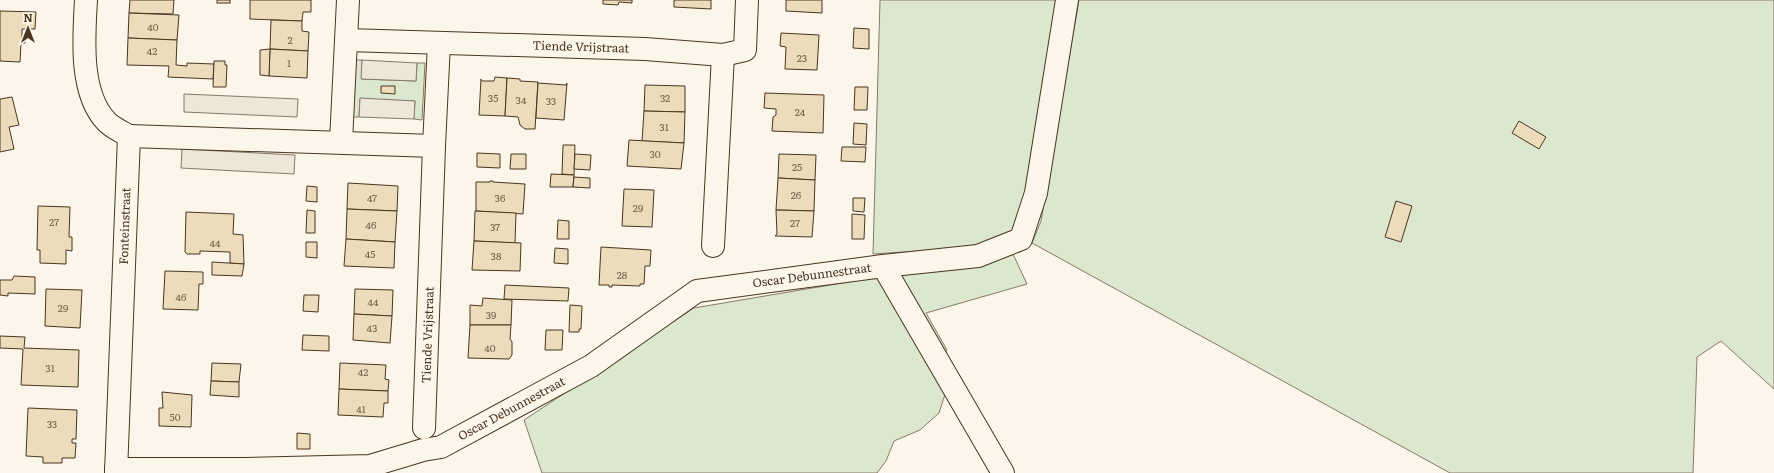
<svg xmlns="http://www.w3.org/2000/svg" width="1774" height="473" viewBox="0 0 1774 473" font-family="Literata,serif">
<style>
.green{fill:#dce7d0;stroke:#887966}
.parking{fill:#ede7d9;stroke:#887966}
.building{fill:#ecdcbc;stroke:#4a3520}
.lines{fill:none;stroke-linecap:round;stroke-linejoin:round}
.minor-casing{stroke:#4a3520;stroke-width:24}
.minor{stroke:#fbf6e9;stroke-width:22}
.labels{text-anchor:middle;stroke-width:3;stroke-linejoin:round;paint-order:stroke}
.number-label{font-size:10px;fill:#725f47}
.street-label{font-size:12px;fill:#4a3520;stroke:#fbf6e9}
</style>
<rect width="100%" height="100%" fill="#fbf6e9"/>
<g class="green">
<polygon points="880,0 1061,0 1028,200 1012,231 992,242 963,248 873,254"/>
<polygon points="1079,0 1774,0 1774,389 1721,341 1697,357 1693,473 1450,473 1032,243 1041,221"/>
<polygon points="354,60 362,60 362,79 416,81 417,63 425,63 422,120 414,119 415,101 360,99 359,117 352,117"/>
<polygon points="1013,254 1027,284 926,313 947,350 942,358 947,388 939,413 920,430 894,441 886,461 877,473 542,473 524,420 694,308"/>
</g>
<g class="parking">
<polygon points="362,60 417,63 416,81 361,79"/>
<polygon points="184,94 298,99 297,117 184,112"/>
<polygon points="360,98 415,101 414,119 359,117"/>
<polygon points="182,149 295,155 294,174 181,168"/>
</g>
<g class="building">
<polygon points="130,0 174,0 173,14 129,13"/>
<rect x="217" y="0" width="13" height="3"/>
<polygon points="250,0 311,0 311,12 303,12 302,21 250,19"/>
<polygon points="603,0 632,0 632,3 619,2 618,5 603,4"/>
<polygon points="674,0 711,0 711,9 674,7"/>
<polygon points="786,0 822,0 822,13 786,11"/>
<polygon points="0,11 36,12 35,29 22,29 22,41 25,41 25,43 21,43 20,62 0,61"/>
<polygon points="129,13 179,15 177,40 128,38"/>
<polygon points="271,20 302,21 302,31 309,32 308,51 270,49"/>
<polygon points="854,28 869,29 869,49 853,48"/>
<polygon points="781,33 819,35 817,70 785,69 786,47 780,46"/>
<polygon points="128,38 177,40 176,65 187,66 187,63 214,64 213,79 168,77 169,66 127,65"/>
<polygon points="270,49 308,51 307,78 269,76"/>
<polygon points="270,49 269,76 260,75 260,50"/>
<polygon points="214,61 225,61 225,65 227,65 226,87 213,87"/>
<polygon points="495,77 507,78 505,116 479,115 481,79 482,81 494,81"/>
<polygon points="507,78 520,79 520,81 538,82 535,129 525,129 520,125 518,117 505,116"/>
<polygon points="538,83 566,85 567,83 564,120 536,118"/>
<polygon points="645,85 685,86 685,112 644,111"/>
<polygon points="381,86 395,86 395,94 381,93"/>
<polygon points="855,87 868,87 867,110 854,110"/>
<polygon points="765,93 824,95 823,133 772,131 773,117 776,115 776,109 764,108"/>
<polygon points="12,97 19,125 9,127 14,149 0,152 0,99"/>
<polygon points="644,111 685,112 684,143 642,141"/>
<polygon points="1519,121 1546,137 1539,149 1512,133"/>
<polygon points="854,123 867,124 866,145 853,144"/>
<polygon points="629,140 684,143 681,169 627,166"/>
<polygon points="563,145 575,145 574,175 562,174"/>
<polygon points="842,147 866,147 865,162 841,161"/>
<polygon points="477,153 500,154 500,168 477,167"/>
<polygon points="511,154 526,154 526,169 510,169"/>
<polygon points="575,154 591,155 590,170 574,169"/>
<polygon points="779,154 816,155 815,180 778,178"/>
<polygon points="551,174 574,175 573,187 550,187"/>
<polygon points="574,177 590,178 590,188 573,187"/>
<polygon points="778,178 815,180 814,211 776,210"/>
<polygon points="490,181 493,181 493,182 525,184 523,214 476,211 476,182 490,182"/>
<polygon points="348,183 398,186 397,211 347,209"/>
<polygon points="307,186 317,187 317,202 306,201"/>
<polygon points="624,189 654,190 652,227 622,226"/>
<polygon points="853,198 865,198 864,212 853,211"/>
<polygon points="1396,201 1412,206 1401,242 1385,237"/>
<polygon points="38,206 70,207 69,237 72,237 72,251 66,250 66,264 40,263 40,250 37,250"/>
<polygon points="347,209 397,211 395,242 346,239"/>
<polygon points="307,210 315,211 315,233 306,233"/>
<polygon points="776,210 814,211 812,237 775,236 777,234"/>
<polygon points="475,211 516,213 515,243 474,241"/>
<polygon points="186,212 234,214 233,234 243,235 244,264 230,263 230,252 200,251 200,254 187,254 185,252"/>
<polygon points="852,214 865,215 864,239 852,239"/>
<polygon points="558,220 569,221 569,239 557,239"/>
<polygon points="346,239 395,242 394,268 344,266"/>
<polygon points="474,241 521,243 520,271 472,270"/>
<polygon points="306,242 317,242 317,258 306,257"/>
<polygon points="601,247 651,250 650,266 645,266 644,284 640,284 640,286 612,285 612,287 609,287 609,285 599,285"/>
<polygon points="555,248 568,249 568,264 554,263"/>
<polygon points="212,262 244,264 242,276 212,275"/>
<polygon points="165,271 203,272 203,284 199,284 198,310 163,309"/>
<polygon points="14,276 35,277 35,294 8,293 8,296 0,295 0,280 12,280"/>
<polygon points="505,285 569,288 568,301 504,299"/>
<polygon points="46,289 82,290 80,328 45,326"/>
<polygon points="355,289 393,290 392,316 354,314"/>
<polygon points="304,295 319,295 318,312 303,311"/>
<polygon points="483,298 512,300 511,325 470,325 470,305 482,306"/>
<polygon points="570,305 582,306 581,329 579,329 579,332 569,332"/>
<polygon points="354,314 392,316 390,343 353,340"/>
<polygon points="470,325 511,325 510,339 512,342 512,355 509,359 468,358"/>
<polygon points="546,330 563,330 562,350 545,350"/>
<polygon points="303,335 329,336 329,351 302,350"/>
<polygon points="0,336 25,337 24,348 79,350 78,387 21,385 23,349 0,348"/>
<polygon points="212,363 241,364 239,382 211,381"/>
<polygon points="340,363 386,365 385,379 389,380 388,391 339,389"/>
<polygon points="211,381 239,382 239,397 210,395"/>
<polygon points="339,389 388,391 388,403 384,403 383,417 338,415"/>
<polygon points="162,392 192,395 191,427 159,426 159,408 163,408"/>
<polygon points="28,408 77,410 76,439 72,439 72,443 76,443 75,458 62,458 62,463 43,463 43,457 26,456"/>
<polygon points="297,433 310,434 310,449 297,449"/>
</g>
<g class="lines">
<g class="minor-casing">
<g id="minor">
<path d="M86,0C84,36 79,92 106,121C111,127 122,132 129,136L116,473"/>
<path id="s1" d="M347,40L645,49L723,55"/>
<polyline points="129,136 434,146 424,428"/>
<polyline points="341,142 348,0"/>
<polyline points="434,146 439,43"/>
<polyline points="713,246 723,55 745,50 747,0"/>
<polyline points="883,266 1003,473"/>
<path id="s2" d="M116,469H245L370,466L423,450L441,447L591,366L697,291L883,266L978,256L1021,239L1036,193L1067,0"/>
</g>
</g>
<use href="#minor" class="minor"/>
</g>
<g class="labels">
<g class="number-label">
<text x="153" y="31">40</text>
<text x="290" y="44">2</text>
<text x="152" y="55">42</text>
<text x="802" y="62">23</text>
<text x="289" y="67">1</text>
<text x="493" y="102">35</text>
<text x="665" y="102">32</text>
<text x="521" y="104">34</text>
<text x="551" y="105">33</text>
<text x="800" y="116">24</text>
<text x="664" y="131">31</text>
<text x="655" y="158">30</text>
<text x="797" y="171">25</text>
<text x="796" y="199">26</text>
<text x="372" y="202">47</text>
<text x="500" y="202">36</text>
<text x="638" y="212">29</text>
<text x="54" y="226">27</text>
<text x="795" y="227">27</text>
<text x="371" y="229">46</text>
<text x="495" y="231">37</text>
<text x="215" y="247">44</text>
<text x="370" y="258">45</text>
<text x="496" y="260">38</text>
<text x="622" y="279">28</text>
<text x="181" y="301">46</text>
<text x="373" y="306">44</text>
<text x="63" y="312">29</text>
<text x="491" y="319">39</text>
<text x="372" y="332">43</text>
<text x="490" y="352">40</text>
<text x="50" y="372">31</text>
<text x="363" y="376">42</text>
<text x="361" y="413">41</text>
<text x="175" y="421">50</text>
<text x="52" y="428">33</text>
</g>
<g class="street-label">
<text dy="4" stroke="none"><textPath href="#s1" startOffset="234">Tiende Vrijstraat</textPath></text>
<text transform="translate(125 226) rotate(-88)" y="4">Fonteinstraat</text>
<text dy="4" stroke="none"><textPath href="#s2" startOffset="744">Oscar Debunnestraat</textPath></text>
<text transform="translate(428 335) rotate(-88)" y="4">Tiende Vrijstraat</text>
<text dy="4" stroke="none"><textPath href="#s2" startOffset="408">Oscar Debunnestraat</textPath></text>
</g>
</g>
<g transform="translate(28 28)" stroke="#fbf6e9" stroke-width="3" paint-order="stroke">
<path d="M0-3L7 15L0 10L-7 15Z" fill="#4a3520"/>
<text y="-6" font-size="11" font-weight="bold" text-anchor="middle" fill="#4a3520">N</text>
</g>
</svg>
